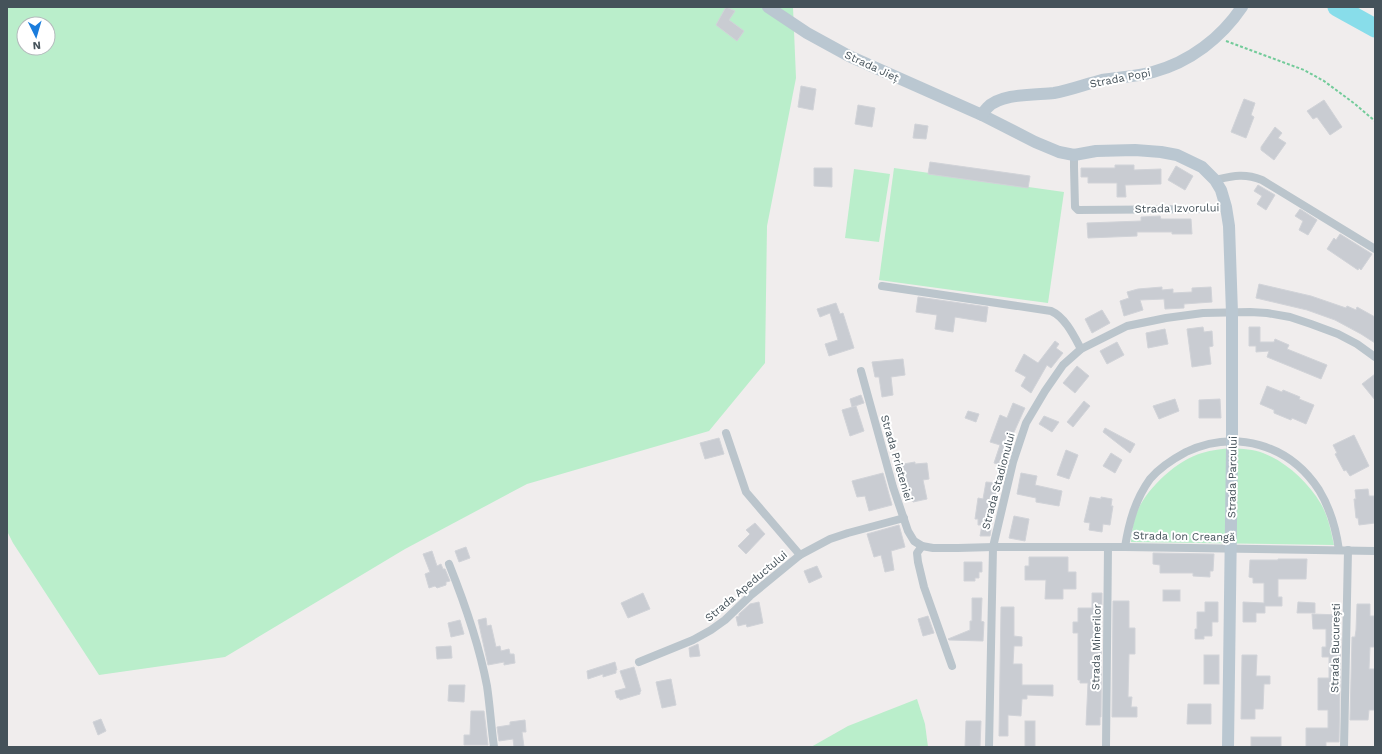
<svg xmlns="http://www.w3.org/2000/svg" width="1382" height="754" viewBox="0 0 1382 754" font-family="'Work Sans',sans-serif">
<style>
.green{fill:#baeecb;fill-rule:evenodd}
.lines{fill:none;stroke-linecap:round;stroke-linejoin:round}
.river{stroke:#88ddea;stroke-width:19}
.building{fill:#c9ccd2;stroke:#d1d3d8}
.path{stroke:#73cb9a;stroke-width:2;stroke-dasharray:3 2;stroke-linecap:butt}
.street{stroke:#bbc5cc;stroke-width:8}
.secondary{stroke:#bac7d1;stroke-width:12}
.labels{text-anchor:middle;stroke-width:4;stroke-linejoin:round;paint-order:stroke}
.street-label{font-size:11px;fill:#45525a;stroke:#fff}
</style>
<rect width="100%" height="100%" fill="#f0eded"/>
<g class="green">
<path d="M7,7H793L796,78L767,226L765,363L709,431L527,484L405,549L225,657L99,675L13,543L7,531ZM24,24H48V48H24Z"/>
<polygon points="894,168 1064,192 1048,303 879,280"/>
<polygon points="854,169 890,174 879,242 845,238"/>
<path d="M1232,448C1242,449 1254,449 1263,453C1286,462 1308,482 1321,504C1328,516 1331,531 1334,545L1131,542C1132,532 1133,521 1137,512C1147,488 1177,460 1202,453C1212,450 1222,449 1232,448Z"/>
<polygon points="917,699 925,724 928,747 811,747 848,726"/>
</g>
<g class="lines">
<polyline class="river" points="1337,7 1375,28"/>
</g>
<g class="building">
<polygon points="726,7 735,11 729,20 744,31 737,41 716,25"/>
<polygon points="801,86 816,89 813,110 798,107"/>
<polygon points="1244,99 1255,103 1251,115 1254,117 1246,138 1231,132"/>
<polygon points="1324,100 1342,127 1330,135 1317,117 1313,119 1307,111"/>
<polygon points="858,105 875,108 872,127 855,124"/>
<polygon points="915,124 928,126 926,139 913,138"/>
<polygon points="1275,127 1282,133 1278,138 1286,143 1274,160 1261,150 1261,147"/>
<polygon points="930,162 1030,176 1028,188 928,174"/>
<polygon points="1115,165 1134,165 1134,170 1161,169 1161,184 1125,185 1126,197 1117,197 1117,183 1088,183 1088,177 1081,177 1081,168 1115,168"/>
<polygon points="1176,166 1193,176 1185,190 1168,180"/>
<polygon points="814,168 832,168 832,187 814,186"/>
<polygon points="1258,185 1275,195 1266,210 1257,204 1262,196 1254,191"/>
<polygon points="1300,209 1317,220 1308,235 1299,230 1303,221 1295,216"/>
<polygon points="1160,216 1161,219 1191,219 1192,234 1172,234 1172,232 1137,232 1137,236 1088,238 1087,223 1141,221 1141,217"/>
<polygon points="1340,234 1372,254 1361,270 1359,268 1358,270 1327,249 1334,238 1336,240"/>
<polygon points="1259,284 1311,296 1346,308 1347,306 1356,310 1357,307 1375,317 1375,343 1361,334 1335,320 1307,310 1256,298"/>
<polygon points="1162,287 1162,290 1173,289 1173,293 1192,292 1192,288 1211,287 1212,302 1184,304 1184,308 1165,309 1164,299 1140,300 1143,310 1124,316 1120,301 1129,298 1127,292 1138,289"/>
<polygon points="918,297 988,307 986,322 955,317 953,332 935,329 937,315 916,312"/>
<polygon points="836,303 840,314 843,313 854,348 829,356 825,344 838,340 830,313 820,317 817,309"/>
<polygon points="1102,310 1110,323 1092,333 1085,319"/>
<polygon points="1203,327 1204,332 1212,331 1213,346 1209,347 1211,364 1192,367 1187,329"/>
<polygon points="1249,327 1260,327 1260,342 1274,342 1275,339 1289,345 1287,349 1327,365 1321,379 1267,357 1269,351 1256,352 1256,346 1249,346"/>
<polygon points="1165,329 1168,344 1148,348 1146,333"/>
<polygon points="1055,341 1059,344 1056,348 1063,353 1051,368 1047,365 1031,393 1021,386 1026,377 1015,371 1024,354 1038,363"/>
<polygon points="1117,342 1124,355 1107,364 1100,351"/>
<polygon points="903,359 905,375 891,377 893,395 882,397 879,377 875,377 872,362"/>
<polygon points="1077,366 1089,376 1075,393 1063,383"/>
<polygon points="1375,374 1375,400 1362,384"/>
<polygon points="1267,386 1282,392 1283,390 1300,397 1299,399 1314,405 1306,424 1292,418 1291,420 1274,413 1274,410 1260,404"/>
<polygon points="861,395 864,403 852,407 850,399"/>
<polygon points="1175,399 1179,411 1159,419 1153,406"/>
<polygon points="1220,399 1221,418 1199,418 1199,400"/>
<polygon points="1084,401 1090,406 1073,427 1067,422"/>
<polygon points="1013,403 1025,408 1010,441 1012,441 1004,466 994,463 1000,445 990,442 1000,415 1007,418"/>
<polygon points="856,406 864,431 850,436 842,410"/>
<polygon points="968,411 979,414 976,422 965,418"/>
<polygon points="1044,416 1059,422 1052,432 1039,424"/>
<polygon points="1105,428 1135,444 1130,453 1103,432"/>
<polygon points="1354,435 1369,466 1350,476 1346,470 1344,471 1335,454 1337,453 1333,445"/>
<polygon points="719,438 724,454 705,459 700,443"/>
<polygon points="1066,450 1078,455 1069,479 1057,475"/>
<polygon points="1111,453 1122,460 1115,473 1103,466"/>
<polygon points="915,462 915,464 927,463 929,479 923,480 927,499 913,502 911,491 904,492 898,465"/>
<polygon points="883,473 892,505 869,511 865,496 857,497 852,481"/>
<polygon points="1021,473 1037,476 1035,485 1062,491 1059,506 1036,502 1036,498 1017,494"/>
<polygon points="986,482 998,483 995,499 990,536 980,536 982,525 978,525 978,519 975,519 978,498 983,499"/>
<polygon points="1368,489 1369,496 1375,496 1375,523 1359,525 1358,518 1356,518 1354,499 1356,499 1355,490"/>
<polygon points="1090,497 1101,499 1101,497 1112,499 1111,506 1113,506 1110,525 1103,524 1102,532 1089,530 1090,523 1084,522"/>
<polygon points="1014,516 1029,519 1025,541 1009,538"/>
<polygon points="755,523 765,534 746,554 738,546 750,534 746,530"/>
<polygon points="899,525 905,547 891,551 894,570 885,572 881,555 874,557 867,534"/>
<polygon points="466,547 470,558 459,562 455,551"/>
<polygon points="432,551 437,566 441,564 443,569 445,569 450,581 446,582 446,585 437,588 435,586 429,588 425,574 430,572 423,554"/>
<polygon points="1153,553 1214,554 1213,571 1210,571 1210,577 1193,576 1193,573 1160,573 1160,565 1153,564"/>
<polygon points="1029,557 1068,557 1068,572 1076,572 1076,589 1063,589 1063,599 1045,599 1046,580 1025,580 1025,566 1029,566"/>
<polygon points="1278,559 1307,559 1306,579 1278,579 1278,597 1282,597 1282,606 1265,606 1265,613 1256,613 1256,622 1243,622 1243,602 1264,603 1264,583 1253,583 1253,578 1249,577 1250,560 1278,560"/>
<polygon points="964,562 982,562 982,572 979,572 979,578 975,578 975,581 964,581"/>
<polygon points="817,566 822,577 809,583 804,571"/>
<rect x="1163" y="590" width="17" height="11"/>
<polygon points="643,593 650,609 628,618 621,603"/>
<polygon points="1092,593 1102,593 1101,717 1100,717 1100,725 1086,725 1088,683 1080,683 1080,680 1078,680 1078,633 1073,633 1073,622 1078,622 1078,608 1092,608"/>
<polygon points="972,598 982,598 981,621 984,622 983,641 949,640 948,639 970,630 970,621 972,621"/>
<polygon points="1113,601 1129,601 1129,628 1135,628 1135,654 1129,654 1128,697 1132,697 1131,707 1137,707 1137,717 1112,717"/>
<polygon points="759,602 763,623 747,627 746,624 738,626 736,617 739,616 739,614 750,604"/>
<polygon points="1205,602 1218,602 1218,622 1212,622 1212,636 1204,636 1204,639 1195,639 1195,629 1197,629 1197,612 1205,612"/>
<polygon points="1298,602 1315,603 1315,613 1297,613"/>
<polygon points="1357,604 1370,604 1370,616 1375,616 1375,647 1370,647 1369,669 1375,669 1375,710 1369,710 1368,720 1350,720 1352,637 1355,637 1356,630"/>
<polygon points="1001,607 1014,607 1014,636 1022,637 1022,646 1014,646 1013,664 1022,664 1022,685 1053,685 1053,696 1027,695 1027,699 1022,699 1021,716 1008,715 1008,736 999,736"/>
<polygon points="1312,614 1340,615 1340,637 1341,637 1339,742 1326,742 1326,747 1306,747 1306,728 1328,728 1328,710 1318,710 1318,678 1329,678 1329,657 1322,657 1322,647 1326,647 1326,629 1313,629"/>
<polygon points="928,616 934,633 923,636 918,619"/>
<polygon points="486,618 487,626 491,625 496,647 500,646 501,651 509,649 510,654 514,654 515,663 504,665 504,662 488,665 478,620"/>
<polygon points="460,620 464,634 451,637 448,623"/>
<polygon points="698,644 700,656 690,657 689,648"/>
<polygon points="451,646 452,658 437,659 436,647"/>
<rect x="1204" y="655" width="15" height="29"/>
<polygon points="1242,655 1257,655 1256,676 1270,676 1270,684 1264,684 1263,709 1255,709 1255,719 1241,719"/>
<polygon points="615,662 617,670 616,670 616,673 603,677 603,674 588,679 587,671"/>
<polygon points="634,667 641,691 640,692 640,694 620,700 619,698 617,698 615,691 626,688 620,671"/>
<polygon points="671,679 676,705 662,708 656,682"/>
<polygon points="449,685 465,685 464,702 448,701"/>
<polygon points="1188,704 1211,704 1211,724 1187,724"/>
<polygon points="471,711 484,711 488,745 464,745 464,735 470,735"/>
<polygon points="101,719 106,731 98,735 93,722"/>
<polygon points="525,720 526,732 522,732 524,747 514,747 513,739 499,741 497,727 510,725 510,722"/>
<polygon points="966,721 981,721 980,747 965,747"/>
<rect x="1025" y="721" width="10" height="26"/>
<rect x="1251" y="737" width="30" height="10"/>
</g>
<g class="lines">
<polyline class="path" points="1226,41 1304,70 1324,81 1355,104 1375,121"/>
<g class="street">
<polyline points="1074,155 1074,167 1075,207 1078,210 1211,209 1226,207"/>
<path d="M1215,180C1233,176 1244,173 1262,180L1375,249"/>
<path d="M882,286L1051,311C1065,317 1074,336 1081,349"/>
<polyline points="861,371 893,487 908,531 914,541 922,546 933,548 958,548 993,547 1125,547 1375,551"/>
<polyline points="726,433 746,492 800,555"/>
<polyline points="922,546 917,553 918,562 924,587 952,666"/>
<path d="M1125,547C1129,522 1135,500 1150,479C1160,467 1173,459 1186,452C1235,429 1289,444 1319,490C1330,508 1336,529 1339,550"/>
<path d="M449,564C465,604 479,644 487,686C490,706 491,726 494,747"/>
<polyline points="639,662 693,640 711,630 725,620 750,596 800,555 830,539 848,533 904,518"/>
<polyline points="989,747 993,547 1013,462 1026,423 1045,391 1063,365 1081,349 1127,326 1166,318 1203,313 1250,312 1267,313 1290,317 1311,324 1338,334 1357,344 1375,357"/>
<polyline points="1106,747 1108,547"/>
<polyline points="1344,747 1348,550"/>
</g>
<g class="secondary">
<polyline points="768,7 807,33 849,56 982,115 1035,142 1059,152 1074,155 1096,151 1135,150 1161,152 1177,155 1202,167 1215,180 1221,190 1226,207 1229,226 1232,313 1232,448 1228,747"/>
<path d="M982,115C983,113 985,110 987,108C1000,93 1036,95 1054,93C1071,90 1086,84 1102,80C1118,77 1136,77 1153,72C1190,62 1221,38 1242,7"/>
</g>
</g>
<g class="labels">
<g class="street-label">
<text transform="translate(872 66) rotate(25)" y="4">Strada Jieț</text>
<text transform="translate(1120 78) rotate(-11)" y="4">Strada Popi</text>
<text transform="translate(1177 208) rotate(-1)" y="4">Strada Izvorului</text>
<text transform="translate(897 458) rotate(74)" y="4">Strada Prieteniei</text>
<text transform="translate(1232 477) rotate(-89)" y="4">Strada Parcului</text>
<text transform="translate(998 481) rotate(-75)" y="4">Strada Stadionului</text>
<text transform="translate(1184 536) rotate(1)" y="4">Strada Ion Creangă</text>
<text transform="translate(746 586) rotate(-40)" y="4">Strada Apeductului</text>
<text transform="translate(1096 647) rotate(-89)" y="4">Strada Minerilor</text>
<text transform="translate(1335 648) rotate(-89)" y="4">Strada București</text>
</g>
</g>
<rect width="1382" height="754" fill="none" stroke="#45525a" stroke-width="16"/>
<g transform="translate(36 36) rotate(175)"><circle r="19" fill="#ffffff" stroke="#b5babd"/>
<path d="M0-3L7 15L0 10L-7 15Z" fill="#1a7cdc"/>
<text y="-6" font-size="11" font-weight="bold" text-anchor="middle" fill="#45525a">N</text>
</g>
</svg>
